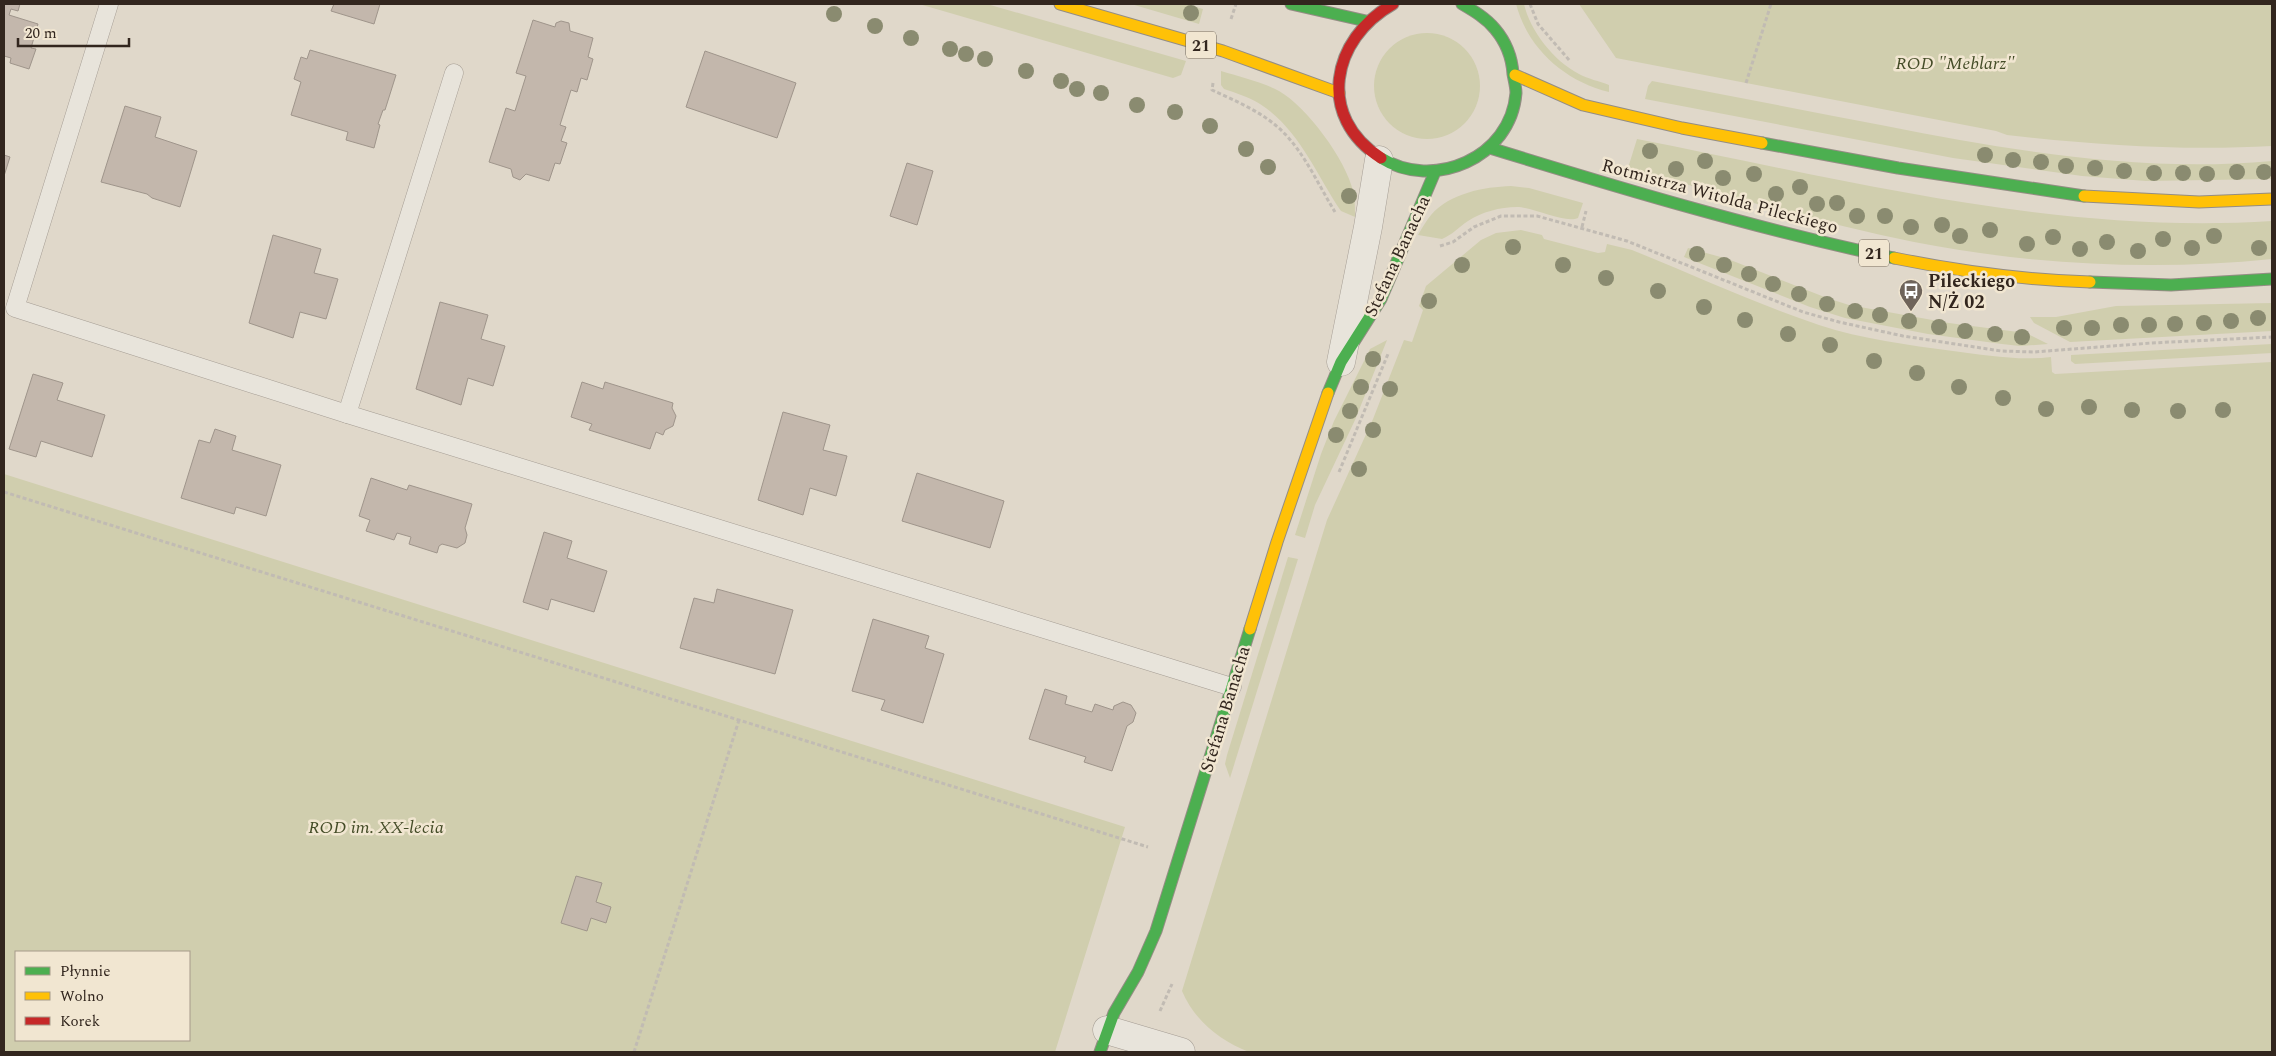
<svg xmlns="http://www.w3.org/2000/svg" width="2276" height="1056" viewBox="0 0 2276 1056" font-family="Spectral,serif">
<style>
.green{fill:#d0ceae;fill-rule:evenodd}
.building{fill:#c3b7ac;stroke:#9f958b}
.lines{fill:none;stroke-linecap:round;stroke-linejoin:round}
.lane-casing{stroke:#a59d94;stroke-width:19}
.street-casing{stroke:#a59d94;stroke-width:29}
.fast-casing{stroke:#948d84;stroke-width:13}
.slow-casing{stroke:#948d84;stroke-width:13}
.jam-casing{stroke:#948d84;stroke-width:13}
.path{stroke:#c1bbb3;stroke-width:3;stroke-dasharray:4 2.5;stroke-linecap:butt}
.lane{stroke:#e8e4db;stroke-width:18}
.street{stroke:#e8e4db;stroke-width:28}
.fast{stroke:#4caf50;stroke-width:11}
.slow{stroke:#ffc107;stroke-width:11}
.jam{stroke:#c62828;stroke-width:11}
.tree{fill:#8a8b70}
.labels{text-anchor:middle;stroke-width:5;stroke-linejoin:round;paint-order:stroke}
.shield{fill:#f1e6d1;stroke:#6b6054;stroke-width:1}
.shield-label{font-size:16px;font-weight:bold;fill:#32261e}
.park-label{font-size:18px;font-style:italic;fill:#444c27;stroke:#f1e6d1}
.street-label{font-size:18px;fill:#32261e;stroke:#f1e6d1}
.poi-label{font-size:18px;font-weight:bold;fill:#32261e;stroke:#f1e6d1;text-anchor:start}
</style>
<rect width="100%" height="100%" fill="#e0d8ca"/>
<g class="green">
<polygon points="919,4 987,4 1186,61 1181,75 1173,78"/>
<polygon points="1131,4 1185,4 1203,9 1199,24"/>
<path d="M1516,4H1524C1530,31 1554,61 1579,74C1588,79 1599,81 1609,85V92C1565,81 1528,49 1516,4Z"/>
<path d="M1579,4H2272V146C2183,151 2095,145 2007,135L1996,131L1616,58Z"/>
<circle cx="1427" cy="86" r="53"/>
<path d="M1221,71C1241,77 1262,82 1279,91C1307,107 1346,160 1353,191C1355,199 1355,209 1355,217L1341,211C1316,174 1299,129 1260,104C1249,97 1236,93 1224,89L1221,85Z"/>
<path d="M1652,81C1730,96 1808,111 1886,126C2013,151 2142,173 2272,161V179L2146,181L2082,176L1953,158L1645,99L1648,86Z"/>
<path d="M1637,139C1846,180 2058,235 2272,221V259C2154,271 2031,265 1914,242C1818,223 1723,194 1628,168Z"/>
<path d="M1511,186L1529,188L1583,203L1578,218C1565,224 1533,207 1517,207C1500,207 1482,212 1468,221C1459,227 1452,235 1442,239L1418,235C1422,228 1426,221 1431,215C1450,193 1484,187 1511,186Z"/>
<path d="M1521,230L1542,235L1544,239L1598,253L1605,252L1607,244L1632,250C1694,275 1756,304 1819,325C1862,339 1908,345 1953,351C1985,355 2018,361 2051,357L2052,372L2055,374L2272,362V1052H1249C1219,1040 1195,1021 1182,991L1327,520L1373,419L1404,340L1412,342L1423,310L1419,306L1426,286L1481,240L1496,233Z"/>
<polygon points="1688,248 1728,259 1827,298 1849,305 1949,323 2026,333 2048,344 2020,346 2002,344 1928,334 1845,318 1810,307 1684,257"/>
<polygon points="2272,303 2272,331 2070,342 2034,323 2030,317 2056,317 2116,306"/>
<polygon points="1387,340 1355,420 1315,505 1305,538 1295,535 1321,454 1334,421 1370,349"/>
<polygon points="2272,344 2272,353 2075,364 2071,361 2071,355"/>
<path d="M4,474L1125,827L1055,1052H4ZM16,952H189V1040H16Z"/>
<polygon points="1288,557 1298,559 1230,778 1225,764 1227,755"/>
</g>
<g class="building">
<polygon points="4,4 20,4 18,11 11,9 9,15 38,24 31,48 36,49 29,69 10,63 11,58 4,56"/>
<polygon points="334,4 380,4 374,24 331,11"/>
<polygon points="533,20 555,27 556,23 561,21 569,23 570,31 593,38 588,57 593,59 587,80 581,78 577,92 571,90 560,125 566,127 561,141 567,143 560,164 555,163 549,181 526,174 520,180 513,177 511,169 489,162 506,108 515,111 526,76 516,73"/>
<polygon points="310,50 396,75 385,110 383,110 378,124 380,125 374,148 346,140 348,132 291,115 301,82 294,79 301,57 307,59"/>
<polygon points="705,51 796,83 777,138 686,107"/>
<polygon points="125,106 161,117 155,137 197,151 180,207 152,198 147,194 101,182"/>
<polygon points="4,155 10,157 4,176"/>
<polygon points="907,163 933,171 917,225 890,216"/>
<polygon points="273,235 321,249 314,273 338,279 326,319 300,312 293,338 249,323"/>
<polygon points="440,302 488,315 481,339 505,346 493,386 468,378 461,405 416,389"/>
<polygon points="33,374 63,383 57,400 105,415 92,457 41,441 36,457 9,449"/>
<polygon points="582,382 603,389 605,382 673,403 672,408 676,416 673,426 665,430 663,435 656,432 650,449 589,430 592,424 571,417"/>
<polygon points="783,412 830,425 823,450 847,456 836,496 810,488 803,515 758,500"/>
<polygon points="215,429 236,436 232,450 281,465 266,516 236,507 234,514 181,498 199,440 210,443"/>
<polygon points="917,473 1004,501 990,548 902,521"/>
<polygon points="371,478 407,490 409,485 472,504 465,528 467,535 465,543 457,548 442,544 439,546 437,553 409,544 411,537 397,533 394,540 366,531 370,520 359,516"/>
<polygon points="544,532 572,541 567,558 607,571 594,612 551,599 548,610 523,602"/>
<polygon points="717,589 793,610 775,674 680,648 694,598 714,603"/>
<polygon points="873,619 929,636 925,648 944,654 923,723 881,710 885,700 852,691"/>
<polygon points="1045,689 1067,696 1065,704 1092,712 1095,704 1113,710 1114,706 1123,702 1131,705 1136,713 1133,722 1127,726 1112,771 1084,762 1086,757 1029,739"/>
<polygon points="576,876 602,883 596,902 611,907 606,923 591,918 587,931 561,923"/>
</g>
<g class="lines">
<g class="lane-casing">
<g id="lane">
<polyline points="109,4 15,308 347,414 1232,687"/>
<polyline points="347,414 454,73"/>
</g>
</g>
<g class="street-casing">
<g id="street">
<polyline points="1341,362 1368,227 1379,160"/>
<polyline points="1107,1030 1181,1052"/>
</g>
</g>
<g class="fast-casing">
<g id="fast">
<polyline points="1291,4 1366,21"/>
<polyline points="1762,143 1898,168 2084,196"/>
<path d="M1490,148C1623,189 1757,229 1894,258"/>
<path d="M1381,158C1433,191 1511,158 1516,93C1516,87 1514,80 1513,74C1512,58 1506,42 1495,29C1486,18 1474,11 1462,4"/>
<polyline points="2090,282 2171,285 2272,279"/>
<polyline points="1328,393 1341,362 1381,299 1434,174"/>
<polyline points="1100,1052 1114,1013 1138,972 1156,931 1250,629"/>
</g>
</g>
<g class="slow-casing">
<g id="slow">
<polyline points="1060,4 1223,51 1339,93"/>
<polyline points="1515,75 1583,105 1682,128 1762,143"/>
<polyline points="2084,196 2199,202 2272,199"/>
<path d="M1894,258C1958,271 2025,280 2090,282"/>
<polyline points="1250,629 1277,542 1328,393"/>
</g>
</g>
<g class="jam-casing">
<path id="jam" d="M1381,158C1316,117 1331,39 1393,4"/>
</g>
<g class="path">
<polyline points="1530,4 1538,24 1570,61"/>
<polyline points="1231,19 1236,4"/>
<path d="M1213,83L1212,90C1236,101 1265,113 1285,134C1306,156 1319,186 1335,212"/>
<polyline points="1746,83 1771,4"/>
<polyline points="1582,227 1586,211"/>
<polyline points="1440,246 1453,242 1474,227 1501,216 1537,216 1627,241 1803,312 1839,322 1903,336 2001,351 2034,352 2151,343 2272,337"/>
<polyline points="1339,472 1388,354"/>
<polyline points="4,492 1148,847"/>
<polyline points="1160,1011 1172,984"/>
<polyline points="634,1052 739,720"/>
</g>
<use href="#lane" class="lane"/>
<use href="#street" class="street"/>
<use href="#fast" class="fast"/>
<use href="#slow" class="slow"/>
<use href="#jam" class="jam"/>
</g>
<g class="tree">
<circle cx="1191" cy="13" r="8"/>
<circle cx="834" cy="14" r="8"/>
<circle cx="875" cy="26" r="8"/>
<circle cx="911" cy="38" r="8"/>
<circle cx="950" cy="49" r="8"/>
<circle cx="966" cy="54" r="8"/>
<circle cx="985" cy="59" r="8"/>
<circle cx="1026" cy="71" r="8"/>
<circle cx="1061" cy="81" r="8"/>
<circle cx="1077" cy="89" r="8"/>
<circle cx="1101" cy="93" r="8"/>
<circle cx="1137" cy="105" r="8"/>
<circle cx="1175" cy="112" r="8"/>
<circle cx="1210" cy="126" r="8"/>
<circle cx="1246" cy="149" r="8"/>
<circle cx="1650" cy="151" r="8"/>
<circle cx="1985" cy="155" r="8"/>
<circle cx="2013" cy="160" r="8"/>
<circle cx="1705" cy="161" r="8"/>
<circle cx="2041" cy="162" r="8"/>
<circle cx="2066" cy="166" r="8"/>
<circle cx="1268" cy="167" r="8"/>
<circle cx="2095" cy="168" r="8"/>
<circle cx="1676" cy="169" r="8"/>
<circle cx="2124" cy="171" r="8"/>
<circle cx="2237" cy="172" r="8"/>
<circle cx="2264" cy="172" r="8"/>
<circle cx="2154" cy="173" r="8"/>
<circle cx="2183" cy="173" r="8"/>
<circle cx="1754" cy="174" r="8"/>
<circle cx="2207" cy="174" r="8"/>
<circle cx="1723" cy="178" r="8"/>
<circle cx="1800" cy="187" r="8"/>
<circle cx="1776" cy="194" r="8"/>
<circle cx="1349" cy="196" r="8"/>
<circle cx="1837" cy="203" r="8"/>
<circle cx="1817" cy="204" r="8"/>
<circle cx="1857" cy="216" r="8"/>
<circle cx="1885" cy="216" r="8"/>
<circle cx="1942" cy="225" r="8"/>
<circle cx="1911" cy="227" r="8"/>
<circle cx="1990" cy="230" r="8"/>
<circle cx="1960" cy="236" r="8"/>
<circle cx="2214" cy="236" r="8"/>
<circle cx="2053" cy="237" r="8"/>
<circle cx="2163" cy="239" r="8"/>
<circle cx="2107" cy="242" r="8"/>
<circle cx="2027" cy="244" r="8"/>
<circle cx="1513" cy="247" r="8"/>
<circle cx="2192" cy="248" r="8"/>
<circle cx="2259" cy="248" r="8"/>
<circle cx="2080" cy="249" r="8"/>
<circle cx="2138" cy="251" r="8"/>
<circle cx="1697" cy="254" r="8"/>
<circle cx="1462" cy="265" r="8"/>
<circle cx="1563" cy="265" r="8"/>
<circle cx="1724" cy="265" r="8"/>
<circle cx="1749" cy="274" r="8"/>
<circle cx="1606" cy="278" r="8"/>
<circle cx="1773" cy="284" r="8"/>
<circle cx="1658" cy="291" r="8"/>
<circle cx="1799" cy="294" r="8"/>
<circle cx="1429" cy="301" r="8"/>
<circle cx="1827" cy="304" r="8"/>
<circle cx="1704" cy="307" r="8"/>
<circle cx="1855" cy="311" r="8"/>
<circle cx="1880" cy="315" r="8"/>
<circle cx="2258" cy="318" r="8"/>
<circle cx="1745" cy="320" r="8"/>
<circle cx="1909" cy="321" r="8"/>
<circle cx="2231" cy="321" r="8"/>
<circle cx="2204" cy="323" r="8"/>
<circle cx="2175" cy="324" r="8"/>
<circle cx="2121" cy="325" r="8"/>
<circle cx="2149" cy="325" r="8"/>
<circle cx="1939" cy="327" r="8"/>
<circle cx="2064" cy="328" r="8"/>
<circle cx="2092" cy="328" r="8"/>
<circle cx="1965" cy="331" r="8"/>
<circle cx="1788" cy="334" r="8"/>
<circle cx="1995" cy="334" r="8"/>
<circle cx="2022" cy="337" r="8"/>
<circle cx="1830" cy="345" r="8"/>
<circle cx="1373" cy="359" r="8"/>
<circle cx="1874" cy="361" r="8"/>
<circle cx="1917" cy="373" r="8"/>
<circle cx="1361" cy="387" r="8"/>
<circle cx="1959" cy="387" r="8"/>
<circle cx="1390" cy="389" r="8"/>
<circle cx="2003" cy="398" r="8"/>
<circle cx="2089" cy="407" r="8"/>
<circle cx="2046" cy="409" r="8"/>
<circle cx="2132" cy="410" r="8"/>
<circle cx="2223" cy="410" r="8"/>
<circle cx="1350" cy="411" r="8"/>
<circle cx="2178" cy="411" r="8"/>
<circle cx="1373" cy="430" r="8"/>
<circle cx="1336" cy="435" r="8"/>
<circle cx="1359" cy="469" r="8"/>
</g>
<defs>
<g id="bus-pin" transform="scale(1.25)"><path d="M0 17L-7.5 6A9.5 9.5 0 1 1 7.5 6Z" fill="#6f645a" stroke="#f1e6d1"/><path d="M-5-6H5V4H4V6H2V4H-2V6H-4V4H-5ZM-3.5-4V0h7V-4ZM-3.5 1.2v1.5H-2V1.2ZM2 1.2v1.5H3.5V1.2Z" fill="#fff"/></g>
</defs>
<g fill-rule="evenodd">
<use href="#bus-pin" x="1911" y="291"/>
</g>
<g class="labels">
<g class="shield">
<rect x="1186" y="31.5" width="30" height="27" rx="4"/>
<rect x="1859" y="239.5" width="30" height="27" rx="4"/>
</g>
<g class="shield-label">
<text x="1201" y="51">21</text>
<text x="1874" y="259">21</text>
</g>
<g class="park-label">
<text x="1955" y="69">ROD "Meblarz"</text>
<text x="376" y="833">ROD im. XX-lecia</text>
</g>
<g class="street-label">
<text transform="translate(1720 196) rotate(15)" y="6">Rotmistrza Witolda Pileckiego</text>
<text transform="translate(1397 256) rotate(-65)" y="6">Stefana Banacha</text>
<text transform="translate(1225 709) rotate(-73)" y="6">Stefana Banacha</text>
</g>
<g class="poi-label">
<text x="1928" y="287">Pileckiego<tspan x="1928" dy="21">N/Ż 02</tspan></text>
</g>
</g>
<rect width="2276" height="1056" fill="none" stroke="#32261e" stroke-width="10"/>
<rect x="15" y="951" width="175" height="90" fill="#f1e6d1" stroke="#a59989"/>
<rect x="25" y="967" width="25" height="8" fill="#4caf50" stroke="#a59989"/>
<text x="60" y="976" font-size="15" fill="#32261e">Płynnie</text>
<rect x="25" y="992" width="25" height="8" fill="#ffc107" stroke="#a59989"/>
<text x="60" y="1001" font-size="15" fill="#32261e">Wolno</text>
<rect x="25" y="1017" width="25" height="8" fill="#c62828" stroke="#a59989"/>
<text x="60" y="1026" font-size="15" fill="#32261e">Korek</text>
<path d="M18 38v8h111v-8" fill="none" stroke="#32261e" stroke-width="2.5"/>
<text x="25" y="38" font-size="15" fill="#32261e" stroke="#f1e6d1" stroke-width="4" paint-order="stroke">20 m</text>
</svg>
